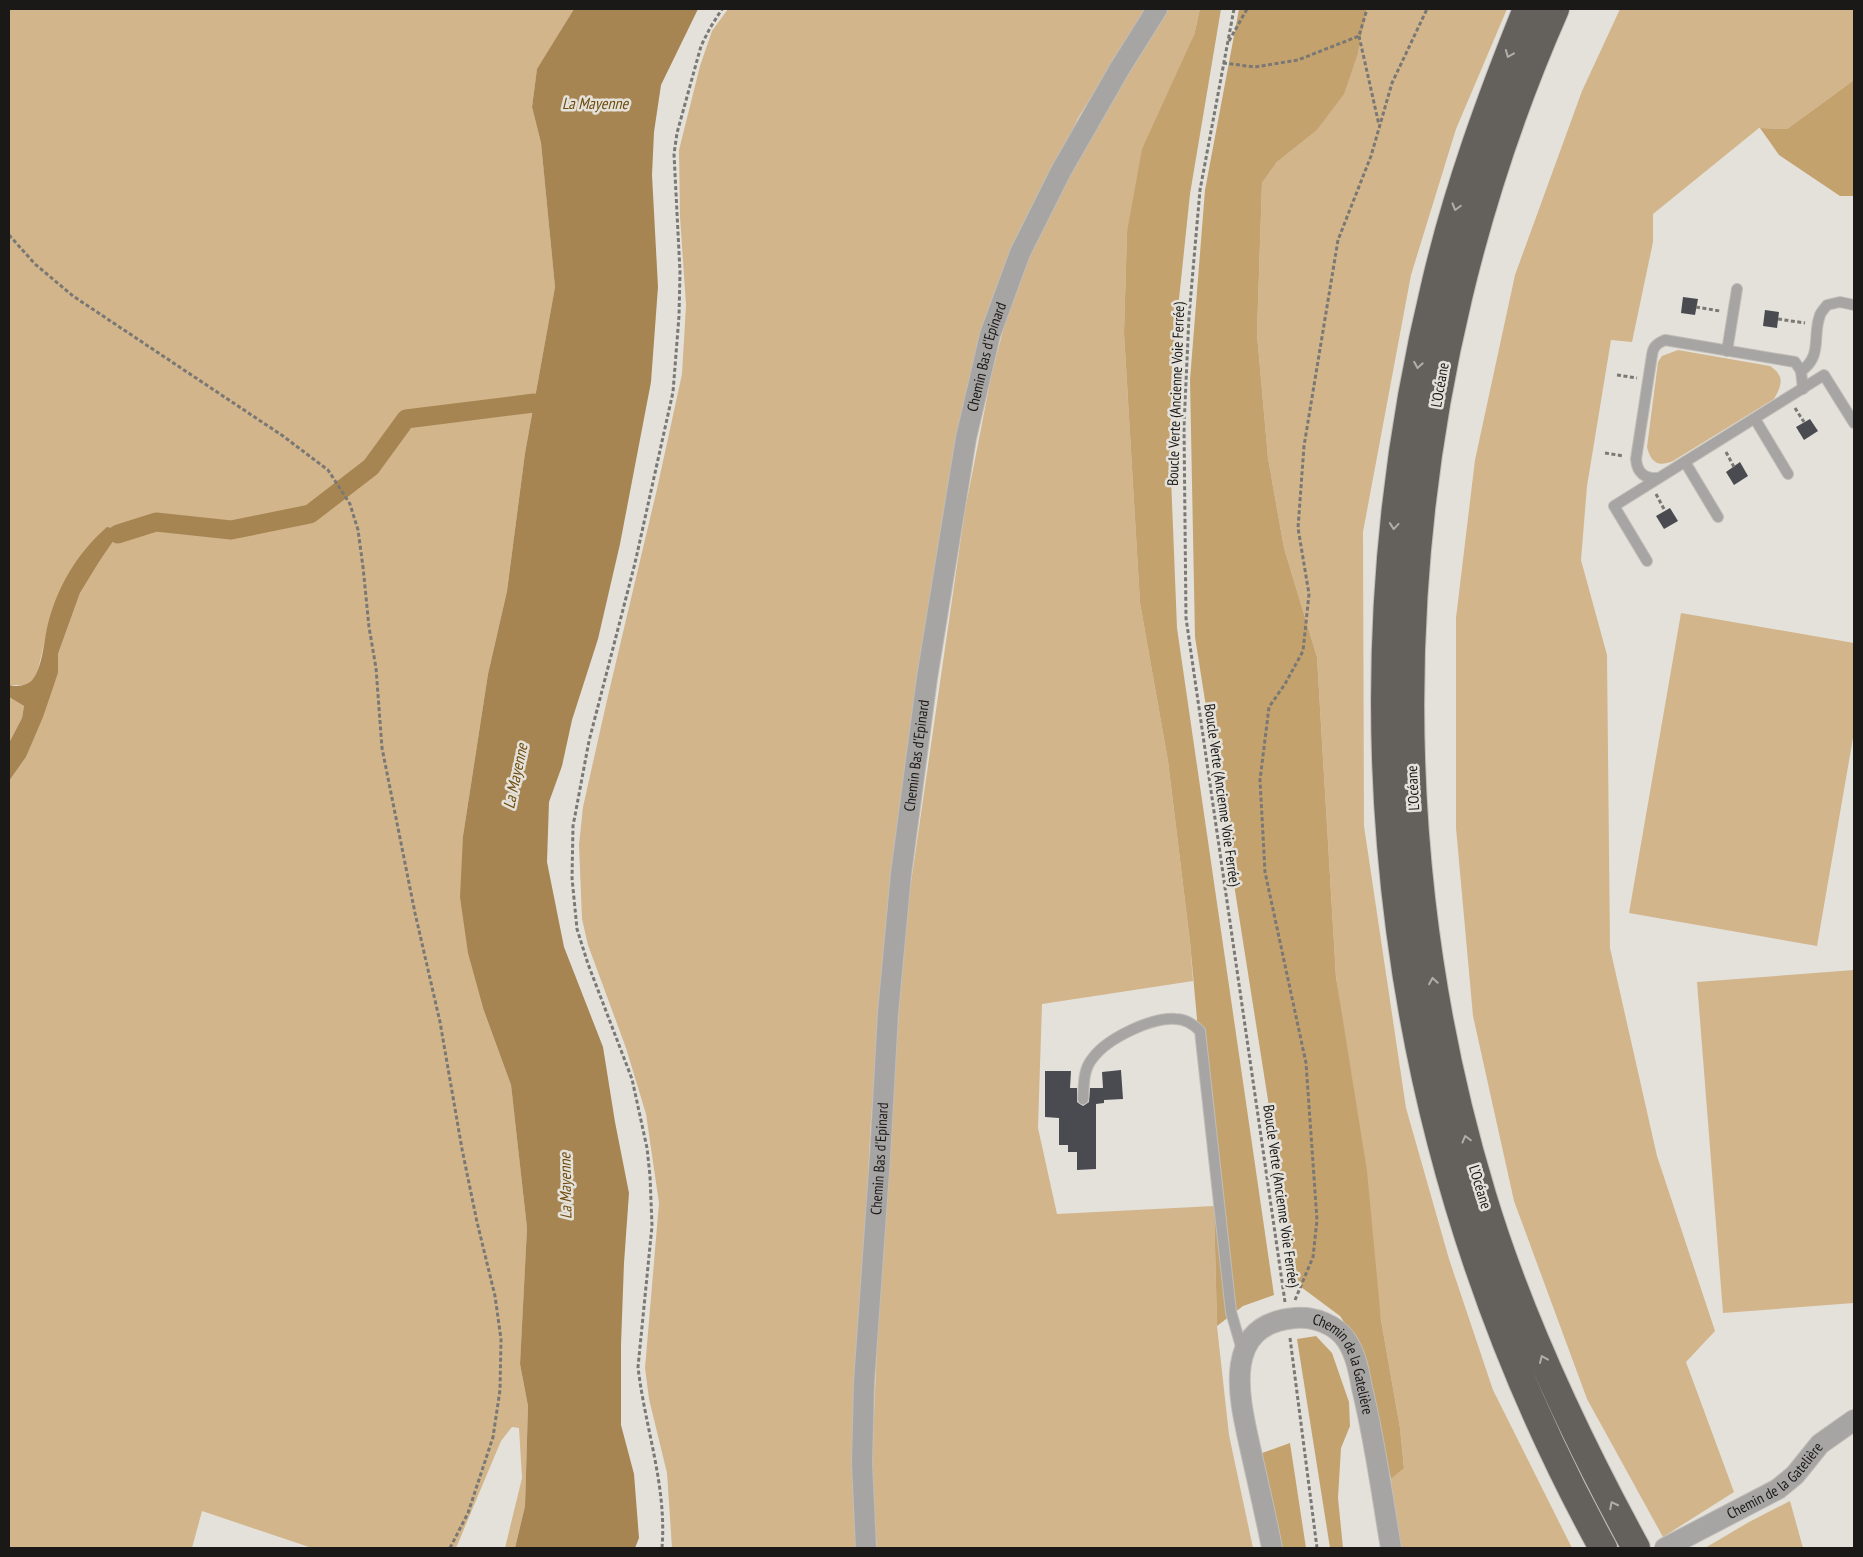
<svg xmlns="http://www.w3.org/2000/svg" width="1863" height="1557" viewBox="0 0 1863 1557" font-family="'PT Sans Narrow',sans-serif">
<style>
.green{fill:#d2b58b}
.forest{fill:#c4a26e}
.water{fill:#a78552}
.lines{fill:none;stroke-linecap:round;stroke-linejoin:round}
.canal{stroke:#a78552;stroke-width:19}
.building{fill:#494b50}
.service-casing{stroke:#c0bdb8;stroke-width:12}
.minor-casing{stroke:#c0bdb8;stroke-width:22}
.motorway-casing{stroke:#c0bdb8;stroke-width:30}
.path{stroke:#7a7874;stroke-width:3;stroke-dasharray:4 2.5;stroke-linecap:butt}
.service{stroke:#a7a5a3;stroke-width:10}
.minor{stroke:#a7a5a3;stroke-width:20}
.motorway{stroke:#64615c;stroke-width:28}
.oneway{stroke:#b1aea8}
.labels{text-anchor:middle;stroke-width:5;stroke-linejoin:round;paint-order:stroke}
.street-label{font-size:15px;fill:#1a1917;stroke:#e4e1db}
.water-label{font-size:16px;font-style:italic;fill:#6e4c0b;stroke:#e4e1db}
</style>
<rect width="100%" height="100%" fill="#e4e1db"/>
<g class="green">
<polygon points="9,9 574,9 537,70 532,107 541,143 555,287 525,453 507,591 488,674 463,836 484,1011 511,1085 527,1228 520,1364 528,1406 525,1506 515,1548 505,1548 522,1478 519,1428 512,1427 501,1441 456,1548 312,1548 202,1511 192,1548 9,1548 9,781 26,757 58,673 58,654 80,593 99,562 118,534 50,618 37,674 32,682 25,685 9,685"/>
<polygon points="728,9 1147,9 1078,118 999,291 943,531 894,848 871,1119 853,1460 856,1548 672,1548 667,1473 649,1399 645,1368 659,1203 646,1114 626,1048 588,945 582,919 579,845 583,807 607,700 657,489 682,374 686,305 680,217 679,150 700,66 712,31"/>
<polygon points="1168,9 1200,9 1194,35 1127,232 1124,333 1140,603 1168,761 1190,942 1193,981 1042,1004 1038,1128 1057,1214 1214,1206 1217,1326 1229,1435 1253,1548 877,1548 871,1479 880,1282 905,924 965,510 992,372 1015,286 1078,159 1130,68"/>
<polygon points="1367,9 1507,9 1456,129 1411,275 1363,532 1364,826 1406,1108 1449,1259 1493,1390 1572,1548 1402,1548 1394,1526 1391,1479 1404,1467 1400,1428 1381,1320 1336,976 1317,657 1284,548 1268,458 1257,334 1262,183 1277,162 1316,131 1358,53"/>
<polygon points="1620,9 1854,9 1854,80 1787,129 1759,128 1653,214 1653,242 1632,342 1611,340 1587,486 1581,560 1607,655 1610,948 1657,1156 1715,1331 1686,1362 1734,1492 1663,1537 1587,1399 1514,1201 1473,1016 1456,828 1456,618 1475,460 1515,275 1582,91"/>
<path d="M1678,350L1770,366C1785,376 1782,385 1774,399L1673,461C1658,467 1651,463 1647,447L1658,362L1662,356Z"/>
<polygon points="1681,613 1854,643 1854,732 1817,946 1629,913"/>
<polygon points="9,697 24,706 22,718 9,743"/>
<polygon points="1854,970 1854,1303 1723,1313 1697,982"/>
<polygon points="1790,1501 1803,1548 1705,1548 1749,1522"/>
</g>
<g class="forest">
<polygon points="1200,9 1221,9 1190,194 1172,366 1170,452 1177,628 1274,1295 1243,1306 1217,1326 1214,1206 1190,942 1168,761 1140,603 1124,333 1127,232 1142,149 1194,35"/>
<polygon points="1239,9 1367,9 1358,53 1344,94 1316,131 1277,162 1262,183 1257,334 1268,458 1284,548 1317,657 1336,977 1367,1171 1381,1320 1400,1428 1404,1468 1391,1479 1362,1349 1340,1316 1297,1284 1195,637 1190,380 1205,190"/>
<polygon points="1854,80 1854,196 1840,196 1779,155 1760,128 1787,129"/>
<polygon points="1316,1336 1332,1353 1349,1402 1350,1426 1341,1448 1338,1498 1343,1548 1330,1548 1297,1339"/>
<polygon points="1290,1443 1306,1548 1279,1548 1262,1453"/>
</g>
<g class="water">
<polygon points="574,9 698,9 661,85 654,132 652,175 658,287 651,382 620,544 598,639 572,720 562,766 549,802 547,862 564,947 603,1047 615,1122 629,1193 624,1263 621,1345 621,1425 634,1474 639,1538 635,1548 515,1548 525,1506 528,1406 520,1364 527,1228 511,1085 484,1011 468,953 460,897 463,836 488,674 507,591 525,453 555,287 541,143 532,107 537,69"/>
<path d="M107,527L116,529L118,534L99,562L80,593L58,654V673L43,717L26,757L9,781V743L22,718L24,706L9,697V685C17,687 28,686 33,679C42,668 44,642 47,628C56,589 76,554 107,527Z"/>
</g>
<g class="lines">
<polyline class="canal" points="118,534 156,522 231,530 310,514 371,467 406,419 534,403"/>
</g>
<g class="building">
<polygon points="1683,297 1698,299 1695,315 1681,313"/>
<polygon points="1765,310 1779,312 1777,328 1763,326"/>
<polygon points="1810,419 1818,431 1804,440 1796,427"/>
<polygon points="1740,462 1748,476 1734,485 1726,472"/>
<polygon points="1670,508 1678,521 1664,529 1656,516"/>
<polygon points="1121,1070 1123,1099 1104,1100 1104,1103 1096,1104 1096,1169 1077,1170 1077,1152 1068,1152 1068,1145 1059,1145 1059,1118 1045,1117 1045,1071 1071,1071 1070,1088 1077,1088 1077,1102 1083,1106 1089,1102 1090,1088 1103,1088 1102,1072"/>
</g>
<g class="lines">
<g class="service-casing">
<g id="service">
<polyline points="1727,351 1737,289"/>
<path d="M1801,371C1823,356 1812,336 1820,315C1821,312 1825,308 1827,305L1840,302L1854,305"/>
<polyline points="1755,419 1788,474"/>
<polyline points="1685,462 1718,517"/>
<path d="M1658,478C1645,479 1637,473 1636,459L1652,355C1653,346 1658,343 1665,340L1795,362L1801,371L1803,389"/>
<polyline points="1647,561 1614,506 1824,375 1854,423"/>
<path d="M1083,1099C1084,1085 1083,1070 1092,1059C1107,1038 1152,1017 1176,1019C1185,1019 1194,1025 1200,1031L1231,1312L1243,1353"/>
</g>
</g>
<g class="minor-casing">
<g id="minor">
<path id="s1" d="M866,1548L862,1463L864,1383L880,1157L888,1013L901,874L927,678L966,438L990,335L1020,253L1061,171L1120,68L1157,9"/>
<path id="s2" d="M1272,1548C1266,1517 1259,1487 1252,1456C1241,1405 1217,1325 1295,1318C1314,1316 1337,1325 1347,1341C1356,1355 1359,1372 1362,1388C1375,1441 1382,1495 1391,1548"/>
<path id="s3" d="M1665,1548L1778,1489L1795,1475L1820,1444L1854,1420"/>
</g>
</g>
<g class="motorway-casing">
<g id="motorway">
<path d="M1527,9C1491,98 1458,188 1436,282C1331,713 1390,1160 1603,1548"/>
<path d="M1555,9C1392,379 1365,809 1482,1195C1519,1318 1575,1436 1636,1548"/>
</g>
</g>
<g class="path">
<polyline points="1234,9 1200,190 1189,316 1184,426 1186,618 1285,1302"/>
<polyline points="1359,36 1379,125"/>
<polyline points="1229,41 1247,9"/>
<polyline points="1223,63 1255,67 1298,60 1359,36 1367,9"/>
<polyline points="9,235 35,264 73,296 283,436 328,470 350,504 358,530 363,567 369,627 376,668 382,748 415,913 440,1022 462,1149 477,1222 495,1296 501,1339 500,1390 493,1437 468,1513 450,1548"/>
<polyline points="1696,307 1720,311"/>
<polyline points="1778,319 1805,323"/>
<polyline points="1617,375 1637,378"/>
<polyline points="1795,408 1804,422"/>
<polyline points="1726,452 1734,467"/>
<polyline points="1605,453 1624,456"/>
<polyline points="1656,494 1665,511"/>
<polyline points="1295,1300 1313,1257 1317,1220 1306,1063 1265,872 1260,780 1269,707 1285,684 1303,651 1309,594 1298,528 1304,446 1338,240 1371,156 1392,83 1427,9"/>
<polyline points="1290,1338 1317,1548"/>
<path d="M662,1548C667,1486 645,1428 638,1367L652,1226L650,1176L647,1148L632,1079L588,964L577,929L572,878L573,826L589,741L635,563L673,392L679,316L680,272L674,154L677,133L701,46L710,28L722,9"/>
</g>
<use href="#service" class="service"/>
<use href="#minor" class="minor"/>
<use href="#motorway" class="motorway"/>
</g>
<defs><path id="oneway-chevron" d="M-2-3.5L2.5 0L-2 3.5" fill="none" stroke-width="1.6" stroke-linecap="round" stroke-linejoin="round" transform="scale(1.25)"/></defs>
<g class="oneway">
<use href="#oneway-chevron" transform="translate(1509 54) rotate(112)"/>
<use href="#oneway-chevron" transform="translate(1456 207) rotate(106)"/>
<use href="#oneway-chevron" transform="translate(1418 365) rotate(100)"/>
<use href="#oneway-chevron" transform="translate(1394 526) rotate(95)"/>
<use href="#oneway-chevron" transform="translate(1433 981) rotate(-99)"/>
<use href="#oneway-chevron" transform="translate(1466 1139) rotate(-105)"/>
<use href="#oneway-chevron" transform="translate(1543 1359) rotate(-113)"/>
<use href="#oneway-chevron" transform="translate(1613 1505) rotate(-117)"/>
</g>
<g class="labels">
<g class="street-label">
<text dy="5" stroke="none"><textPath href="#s1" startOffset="1200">Chemin Bas d'Epinard</textPath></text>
<text transform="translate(1440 385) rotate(-80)" y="5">L’Océane</text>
<text transform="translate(1176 394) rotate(-88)" y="5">Boucle Verte (Ancienne Voie Ferrée)</text>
<text dy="5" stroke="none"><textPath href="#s1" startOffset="795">Chemin Bas d'Epinard</textPath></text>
<text transform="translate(1413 788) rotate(-93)" y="5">L’Océane</text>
<text transform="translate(1222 795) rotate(82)" y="5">Boucle Verte (Ancienne Voie Ferrée)</text>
<text dy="5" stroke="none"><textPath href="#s1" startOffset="390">Chemin Bas d'Epinard</textPath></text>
<text transform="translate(1480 1187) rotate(73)" y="5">L’Océane</text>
<text transform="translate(1281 1196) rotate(82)" y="5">Boucle Verte (Ancienne Voie Ferrée)</text>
<text dy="5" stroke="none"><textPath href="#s2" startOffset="342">Chemin de la Gatelière</textPath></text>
<text dy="5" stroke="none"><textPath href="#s3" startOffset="130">Chemin de la Gatelière</textPath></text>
</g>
<g class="water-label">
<text x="595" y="109">La Mayenne</text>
<text transform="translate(515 776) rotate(-78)" y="6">La Mayenne</text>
<text transform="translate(565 1186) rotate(-91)" y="6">La Mayenne</text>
</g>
</g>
<rect width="1863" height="1557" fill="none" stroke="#1a1917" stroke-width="20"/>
</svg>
